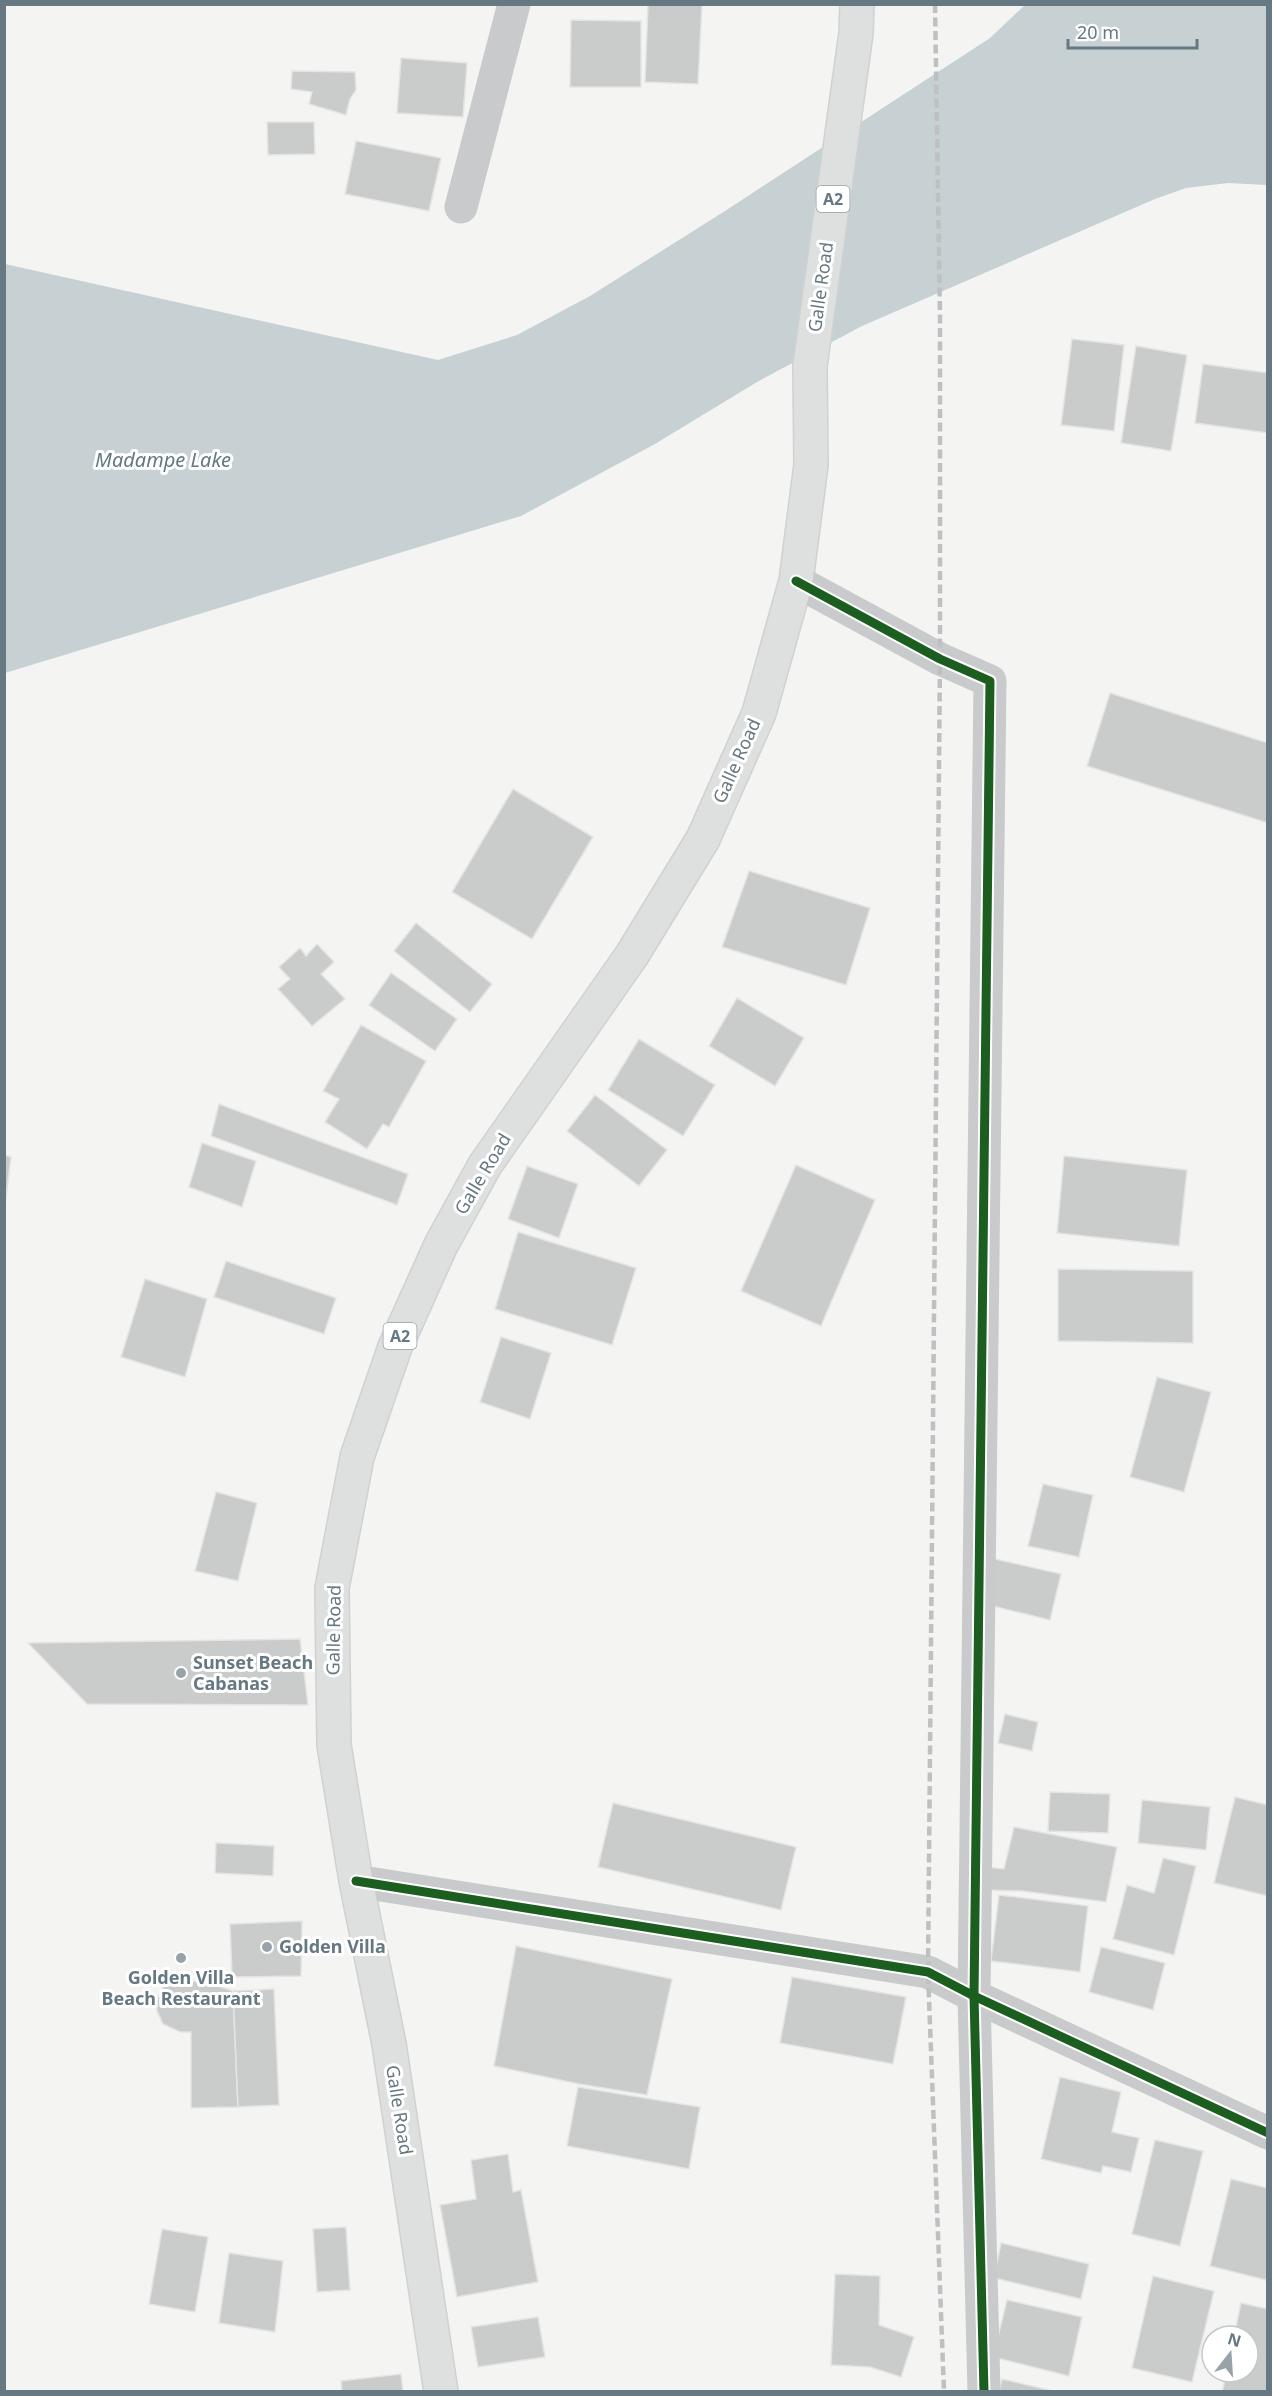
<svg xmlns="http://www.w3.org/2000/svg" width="1272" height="2396" viewBox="0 0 1272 2396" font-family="'Noto Sans',sans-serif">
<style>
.water{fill:#c7d1d3}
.building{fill:#cacccc;stroke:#e4e4e3;stroke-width:1.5}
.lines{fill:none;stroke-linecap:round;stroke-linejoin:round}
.highway-casing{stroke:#d0d1d1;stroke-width:36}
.minor{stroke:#c9cacb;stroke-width:33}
.highway{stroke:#dedfdf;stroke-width:33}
.rail{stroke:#bec0c1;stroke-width:4.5;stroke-dasharray:9 4.5;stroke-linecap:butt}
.cycleway-casing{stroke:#fff;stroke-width:13}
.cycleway{stroke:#1b5e20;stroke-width:9}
.poi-dot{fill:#98a3a9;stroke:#fff;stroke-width:2}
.labels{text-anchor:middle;stroke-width:6;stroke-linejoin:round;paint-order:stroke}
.shield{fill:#fff;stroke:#94a0a7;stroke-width:1.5}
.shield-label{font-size:16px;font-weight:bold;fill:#667881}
.street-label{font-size:18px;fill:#667881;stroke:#fff}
.poi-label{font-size:18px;font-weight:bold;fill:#667881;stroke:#fff;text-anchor:start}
.water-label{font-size:20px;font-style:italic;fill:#627a7e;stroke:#fff}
</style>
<rect width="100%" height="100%" fill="#f4f4f3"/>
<polygon class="water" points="1025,5 1267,5 1267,185 1228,183 1186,188 1155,199 862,326 757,382 655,444 521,516 5,673 5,264 438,360 517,335 590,296 725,211 990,38"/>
<g class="building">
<polygon points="648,4 702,5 698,84 645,82"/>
<polygon points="571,20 641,21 641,87 570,87"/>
<polygon points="401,58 467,63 463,117 397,113"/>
<polygon points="292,71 355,72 356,90 350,99 346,115 309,104 312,92 291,89"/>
<polygon points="267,122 314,122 315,154 268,155"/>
<polygon points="356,141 441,158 429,211 345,194"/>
<polygon points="1072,339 1124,345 1114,431 1061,425"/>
<polygon points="1136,346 1187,355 1171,451 1121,443"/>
<polygon points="1203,364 1268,373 1268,433 1195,423"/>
<polygon points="1110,693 1268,743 1268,823 1087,766"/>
<polygon points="513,789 593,837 532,939 452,892"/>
<polygon points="749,871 870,908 846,985 722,947"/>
<polygon points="416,923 492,984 470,1012 394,951"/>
<polygon points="317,944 334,962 321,974 345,999 312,1026 278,989 290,979 279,967 300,948 306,956"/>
<polygon points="391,973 457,1019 435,1051 369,1005"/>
<polygon points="737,998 804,1038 775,1086 709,1046"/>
<polygon points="361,1025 426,1061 389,1127 383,1124 367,1149 325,1122 339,1099 323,1091"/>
<polygon points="639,1039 715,1085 683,1136 608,1090"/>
<polygon points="595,1095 667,1150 639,1186 567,1131"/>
<polygon points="219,1104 408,1174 397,1205 211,1136"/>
<polygon points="202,1143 256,1161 242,1207 189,1187"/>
<polygon points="4,1155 11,1157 4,1214"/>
<polygon points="1064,1156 1187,1170 1179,1246 1057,1233"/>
<polygon points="796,1165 875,1200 821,1326 741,1291"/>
<polygon points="527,1166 578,1184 559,1238 508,1219"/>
<polygon points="518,1232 636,1268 612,1345 495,1309"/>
<polygon points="226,1261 336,1298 324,1334 214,1297"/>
<polygon points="1058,1269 1193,1271 1193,1343 1058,1341"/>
<polygon points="145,1279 207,1299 185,1377 121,1357"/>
<polygon points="501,1337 551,1353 530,1419 480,1402"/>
<polygon points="1157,1377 1211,1392 1184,1492 1130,1477"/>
<polygon points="1043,1484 1093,1495 1079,1557 1028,1546"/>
<polygon points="216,1492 257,1503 238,1581 195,1571"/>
<polygon points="995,1559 1061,1574 1050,1620 984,1604"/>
<polygon points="300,1639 308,1705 87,1704 28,1643"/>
<polygon points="1005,1714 1038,1722 1032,1751 998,1743"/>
<polygon points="1050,1792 1110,1794 1108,1833 1048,1831"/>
<polygon points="1235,1797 1268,1805 1268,1896 1214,1883"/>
<polygon points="1142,1800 1210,1807 1206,1850 1138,1843"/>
<polygon points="613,1803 796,1847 781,1910 598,1867"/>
<polygon points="1014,1827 1117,1847 1106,1902 1022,1891 985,1890 986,1867 1004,1869"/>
<polygon points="216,1843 274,1846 273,1876 215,1873"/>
<polygon points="1163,1858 1196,1866 1174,1955 1113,1939 1127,1885 1154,1893"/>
<polygon points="999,1895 1088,1906 1080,1972 991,1961"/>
<polygon points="302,1921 301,1976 232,1977 230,1924"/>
<polygon points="516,1946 672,1979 647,2095 579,2084 494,2066"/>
<polygon points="1101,1947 1165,1963 1153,2010 1089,1992"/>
<polygon points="792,1977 906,1997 893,2064 780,2043"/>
<polygon points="172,1980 206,1982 233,1991 238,2107 191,2108 191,2032 180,2032 163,2024 157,2011 156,2001 164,1986"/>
<polygon points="274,1989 279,2105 238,2107 233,1991"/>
<polygon points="1060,2077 1121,2092 1112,2132 1139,2138 1131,2172 1103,2166 1101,2173 1041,2159"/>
<polygon points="578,2087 700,2107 689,2169 567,2146"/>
<polygon points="1155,2140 1203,2151 1180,2246 1132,2234"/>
<polygon points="508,2154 513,2192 521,2190 538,2282 457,2297 440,2205 476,2199 471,2160"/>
<polygon points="1231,2179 1268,2188 1268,2271 1266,2280 1210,2266"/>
<polygon points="346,2227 350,2290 317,2292 313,2229"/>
<polygon points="162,2229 208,2237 195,2312 149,2304"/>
<polygon points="1001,2243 1089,2264 1081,2299 994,2278"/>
<polygon points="229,2253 283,2261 275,2332 219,2323"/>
<polygon points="835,2274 880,2276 879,2325 914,2337 901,2377 870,2367 831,2365"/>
<polygon points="1153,2276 1214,2291 1192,2382 1132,2368"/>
<polygon points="1007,2300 1082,2317 1069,2376 993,2357"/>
<polygon points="1241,2303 1268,2309 1268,2392 1222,2392 1227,2372 1248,2372 1248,2336 1234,2336"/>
<polygon points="538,2317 545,2357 478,2367 471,2327"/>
<polygon points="401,2374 403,2392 342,2392 341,2381"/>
<polygon points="1002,2379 1057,2392 999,2392"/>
</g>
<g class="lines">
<g class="highway-casing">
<polyline id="highway" points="441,2392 389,2044 356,1881 334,1745 332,1588 357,1457 395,1347 441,1245 485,1165 632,955 703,839 759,713 796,581 811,465 810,366 856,33 857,4"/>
</g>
<g class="minor">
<polyline points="461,207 514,4"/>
<polyline points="796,581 940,659 990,681 974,1996 984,2392"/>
<polyline points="356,1881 928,1972 974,1996 1268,2133"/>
</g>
<use href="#highway" class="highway"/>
<polyline class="rail" points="935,4 940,317 940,659 928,1972 944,2392"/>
<g class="cycleway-casing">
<g id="cycleway">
<polyline points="796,581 940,659 990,681 974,1996 984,2392"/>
<polyline points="356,1881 928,1972 974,1996 1268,2133"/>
</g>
</g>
<use href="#cycleway" class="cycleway"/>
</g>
<g class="poi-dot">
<circle cx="181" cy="1673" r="6"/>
<circle cx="267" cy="1947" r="6"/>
<circle cx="181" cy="1958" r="6"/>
</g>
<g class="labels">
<g class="shield">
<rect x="816.5" y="186" width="33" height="26" rx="4.5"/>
<rect x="383.5" y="1323" width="33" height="26" rx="4.5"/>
</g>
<g class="shield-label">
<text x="833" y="205">A2</text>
<text x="400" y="1342">A2</text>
</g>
<g class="street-label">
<text transform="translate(821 287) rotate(-82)" y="6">Galle Road</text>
<text transform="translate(737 761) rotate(-66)" y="6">Galle Road</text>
<text transform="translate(483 1174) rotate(-59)" y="6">Galle Road</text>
<text transform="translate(334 1630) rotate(-89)" y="6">Galle Road</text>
<text transform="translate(399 2110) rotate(81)" y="6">Galle Road</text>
</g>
<g class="poi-label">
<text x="193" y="1669">Sunset Beach<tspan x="193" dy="21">Cabanas</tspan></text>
<text x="279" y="1953">Golden Villa</text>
<text x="181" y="1984" text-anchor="middle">Golden Villa<tspan x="181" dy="21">Beach Restaurant</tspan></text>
</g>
<g class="water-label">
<text x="163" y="467">Madampe Lake</text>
</g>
</g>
<rect width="1272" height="2396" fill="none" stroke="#667881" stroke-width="12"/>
<g transform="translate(1230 2354) rotate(17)"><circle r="28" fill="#ffffff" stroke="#c2c9cd" stroke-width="1.5"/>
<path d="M0-4.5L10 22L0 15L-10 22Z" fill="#98a3a9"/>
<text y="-9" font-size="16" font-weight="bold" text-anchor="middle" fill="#667881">N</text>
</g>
<path d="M1068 39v9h129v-9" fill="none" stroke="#667881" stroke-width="3"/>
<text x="1077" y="39" font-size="18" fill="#667881" stroke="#ffffff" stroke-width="4.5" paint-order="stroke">20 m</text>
</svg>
